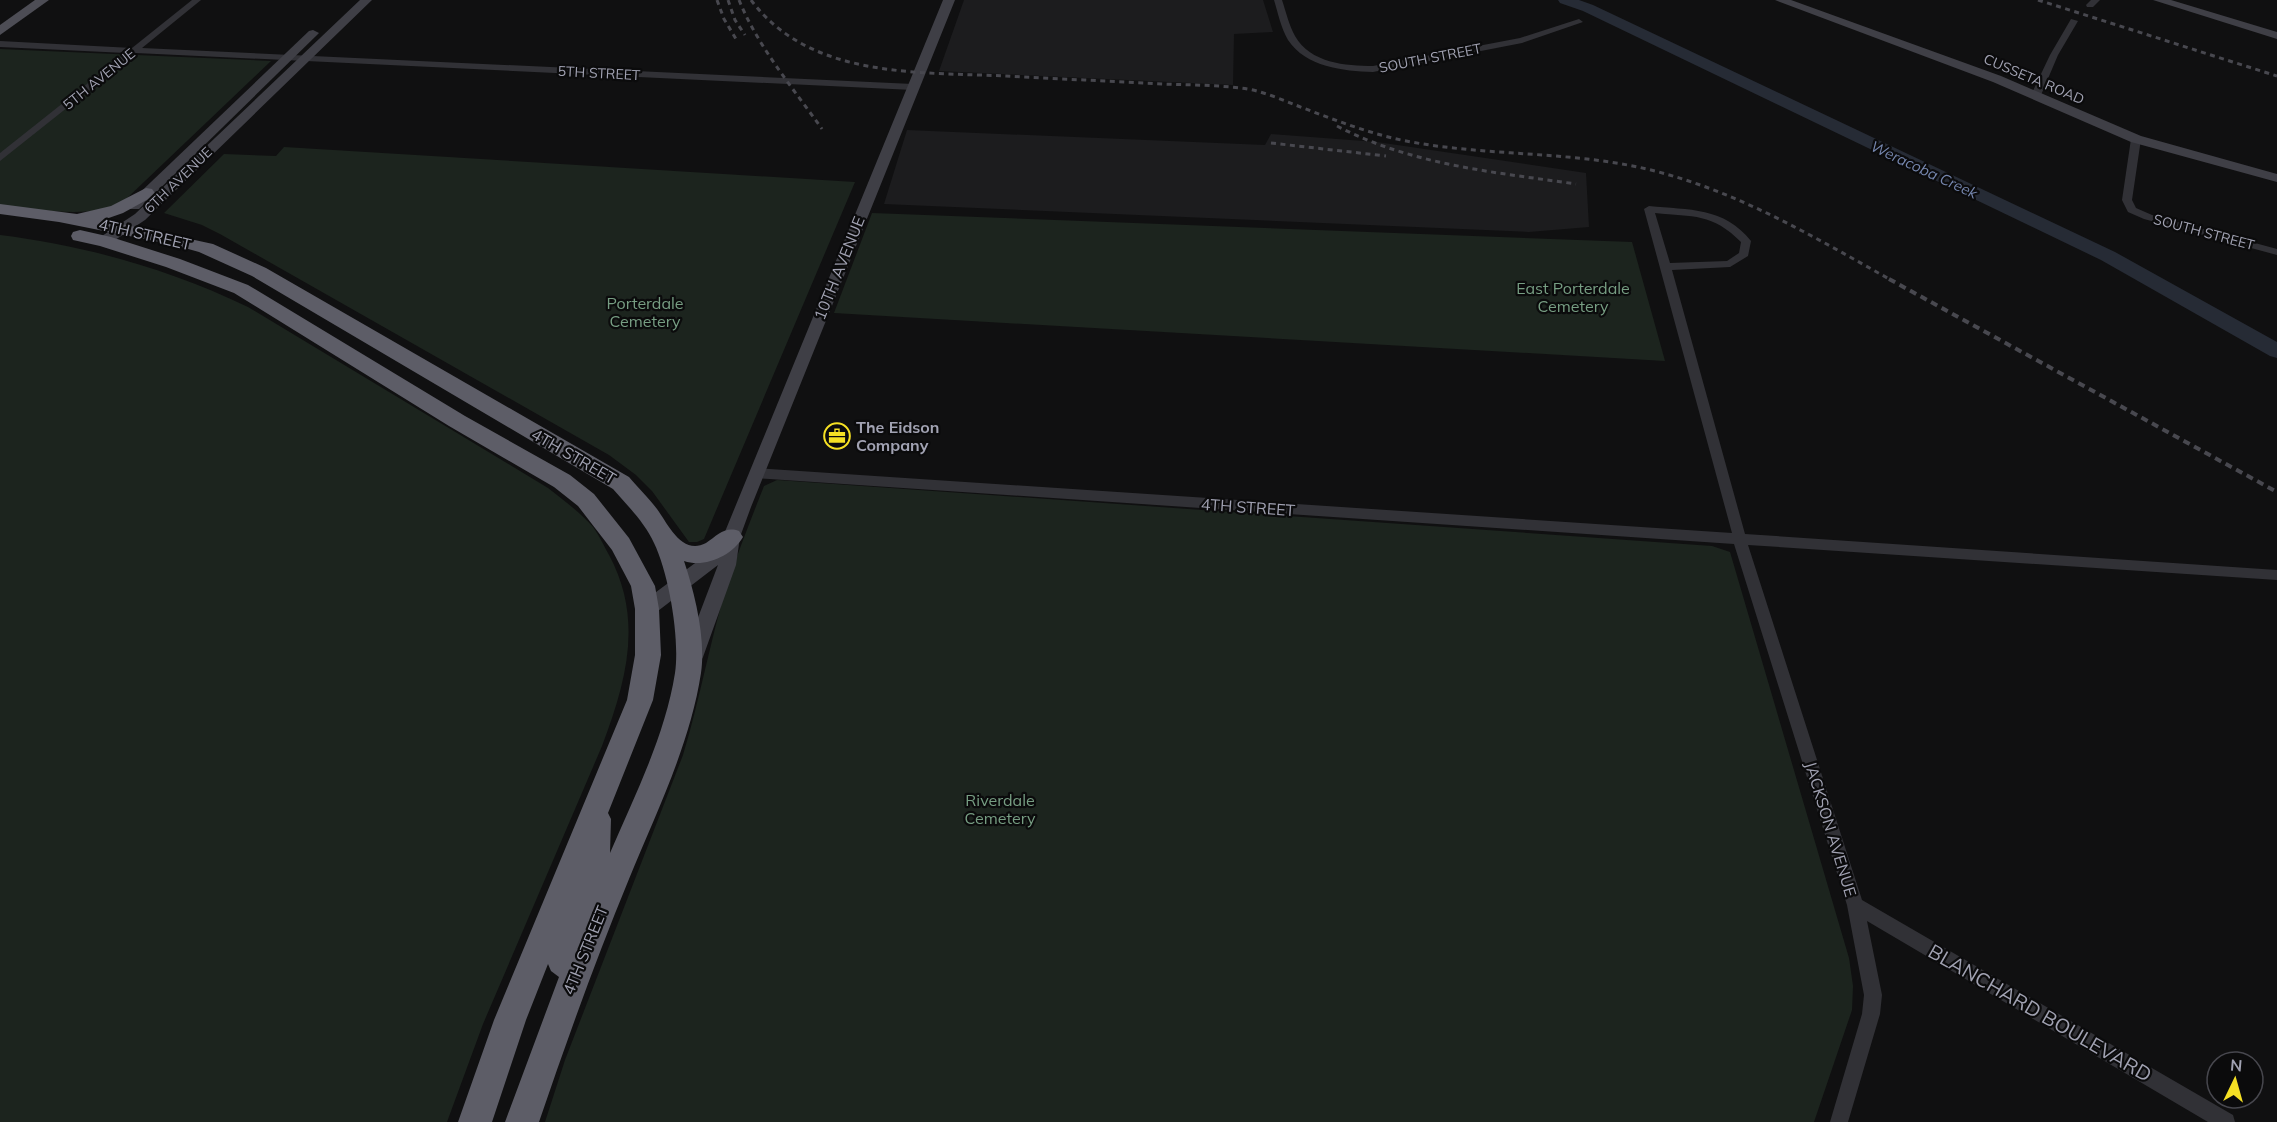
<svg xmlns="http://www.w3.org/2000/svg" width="2277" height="1122" viewBox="0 0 2277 1122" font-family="Mulish,sans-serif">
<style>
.built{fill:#1c1c1e}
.green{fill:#1c241e}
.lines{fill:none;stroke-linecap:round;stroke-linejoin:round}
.river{fill:#262b35;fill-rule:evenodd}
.street{fill:#313136;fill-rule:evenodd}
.secondary{fill:#3f3f46;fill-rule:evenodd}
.primary{fill:#4d4d55;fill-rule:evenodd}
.highway{fill:#5d5d67;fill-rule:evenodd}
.rail-far1{stroke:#48484f;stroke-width:3;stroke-dasharray:5 4.5;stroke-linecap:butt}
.rail{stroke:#48484f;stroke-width:4;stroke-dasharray:7 5;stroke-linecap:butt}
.labels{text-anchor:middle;stroke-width:4.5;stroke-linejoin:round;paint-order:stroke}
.far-street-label{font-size:14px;fill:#a1a2b2;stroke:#0b0b0c}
.far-water-label{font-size:15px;font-style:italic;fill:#7687af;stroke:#0b0b0c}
.street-label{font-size:16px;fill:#a1a2b2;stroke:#0b0b0c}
.park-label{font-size:16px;fill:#779e83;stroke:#0b0b0c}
.poi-label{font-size:16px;font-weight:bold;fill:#a1a2b2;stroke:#0b0b0c;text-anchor:start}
.near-street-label{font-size:20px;fill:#a1a2b2;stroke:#0b0b0c}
</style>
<rect width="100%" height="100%" fill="#101011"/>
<g class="built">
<polygon points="964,0 1263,0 1273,32 1234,34 1233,85 939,71"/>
<polygon points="907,130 1265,145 1271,134 1377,142 1586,173 1589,227 1529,232 884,204"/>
</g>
<g class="green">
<path d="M0,49L271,61L124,201C90,221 38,208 0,206Z"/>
<polygon points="284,147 855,182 704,539 697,542 689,542 652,491 636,475 609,455 220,234 202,225 164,213 224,154 276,156"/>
<polygon points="872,213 1632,242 1665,361 834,313"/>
<path d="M0,235C87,246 169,269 248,307L548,488C563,500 580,512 593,527C599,535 604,546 609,555C644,620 626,682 602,746L483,1024L447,1122H0Z"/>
<path d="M777,480L1712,546L1730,552L1849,958L1853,986L1852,1010L1814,1122H545L565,1060L683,755C700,699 710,641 727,585C738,552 751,519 764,486Z"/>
</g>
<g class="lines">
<polygon class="river" points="1558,0 1579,0 1593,5 2115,252 2277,342 2277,358 2270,356 2101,260 1583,11 1560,3"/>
<g class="street">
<polygon points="192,0 201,0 142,48 913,84 918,87 913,90 136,53 0,161 0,153 126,53 0,47 0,41 132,48"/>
<path d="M1274,0H1282C1286,12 1289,25 1295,36C1310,63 1346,66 1373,66L1520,38L1579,19L1583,22L1522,43L1373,72C1343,71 1306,67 1288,40C1281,28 1278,13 1274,0Z"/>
<polygon points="2091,0 2100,0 2093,7 2087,7 2086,5"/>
<polygon points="2071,19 2078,21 2058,55 2041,95 2033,97 2031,95 2050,55"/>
<polygon points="2136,136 2141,139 2132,200 2136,208 2152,215 2277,249 2277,255 2144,219 2128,212 2122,200 2131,139"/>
<path d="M1649,206C1689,210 1724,207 1751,241L1748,256L1730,267L1672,270L1745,534L2277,570V580L1748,545L1862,900L2233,1115L2235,1122H2208L1867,921L1882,995L1880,1014L1848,1122H1830L1862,1014L1864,995L1847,905L1734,544L756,478L750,473L756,468L1732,533L1644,209ZM1655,213C1694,217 1712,213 1741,242L1739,253L1727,261L1670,263Z"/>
</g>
<g class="secondary">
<polygon points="360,0 372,0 145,220 109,244 99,244 97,241 99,238 135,214"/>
<polygon points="943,0 955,0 751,507 740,537 736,565 703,657 700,663 693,665 686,663 683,657 718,565 654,614 647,616 640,614 638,609 640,604 714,549 722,539"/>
<polygon points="1775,0 1791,0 2001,76 2141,136 2277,174 2277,182 2131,142 1993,82"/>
<polygon points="2153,0 2171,0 2277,32 2277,39"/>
<polygon points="313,30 319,33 317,35 139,209 129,209 127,206 129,203 309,31"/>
</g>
<polygon class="primary" points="35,0 49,0 0,35 0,25"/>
<path class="highway" d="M146,188L152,189L155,193L152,197L123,213L103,220L213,244L266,268L629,477C638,488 649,498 657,509C668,524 682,556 706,543C718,535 725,526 739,531L743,537C732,556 705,568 684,561C695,594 706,639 701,673C690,745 656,813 629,879C596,959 567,1040 539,1122H505L559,977L551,971L548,964L526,1020L492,1122H458L494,1020L627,700L635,655V609L631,586L612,550L578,506L554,487L449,426L234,293L166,267L100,246L73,240L71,236L73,232L80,230L111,237L180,259L248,285L465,416L570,475L594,494L629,538L655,586L659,609L661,655L653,700L608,813L611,819L610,853C635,795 665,736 675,673C680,639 669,574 654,543C645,523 628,506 613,489L252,276L199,252L174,245L59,222L0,214V204L77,214L111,206Z"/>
<g class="rail-far1">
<polyline points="717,0 724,19 736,39"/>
<polyline points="728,0 735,20 745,35"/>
<path d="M739,0C758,47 793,88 822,129"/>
<path d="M751,0C810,79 919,72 1006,76C1058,79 1111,81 1163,84C1189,85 1215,85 1241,88C1260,90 1280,99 1298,106C1332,119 1365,132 1401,140C1484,157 1569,150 1651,170C1739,192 1814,237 1891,280"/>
<polyline points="2038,0 2277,76"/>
<path d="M1337,126C1412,165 1493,172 1576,184"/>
<polyline points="1271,143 1386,156"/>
</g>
<polyline class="rail" points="1889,279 2277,492"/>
</g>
<defs>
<g id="office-ring" transform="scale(1.35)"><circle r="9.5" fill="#0b0b0c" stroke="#f5e024" stroke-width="1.5"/><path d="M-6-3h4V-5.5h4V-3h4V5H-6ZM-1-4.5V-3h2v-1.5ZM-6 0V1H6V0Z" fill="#f5e024"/></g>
</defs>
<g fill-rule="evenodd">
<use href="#office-ring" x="837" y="436"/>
</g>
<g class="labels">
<g class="far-street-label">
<text transform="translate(1430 58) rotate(-11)" y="5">SOUTH STREET</text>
<text transform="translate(599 73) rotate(3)" y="5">5TH STREET</text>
<text transform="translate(99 79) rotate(-39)" y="5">5TH AVENUE</text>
<text transform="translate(2034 79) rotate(23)" y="5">CUSSETA ROAD</text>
<text transform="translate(178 180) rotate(-44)" y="5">6TH AVENUE</text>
<text transform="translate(2204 232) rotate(15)" y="5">SOUTH STREET</text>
</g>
<g class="far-water-label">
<text transform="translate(1924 170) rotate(25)" y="5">Weracoba Creek</text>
</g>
<g class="street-label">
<text transform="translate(145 234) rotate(13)" y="6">4TH STREET</text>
<text transform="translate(839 268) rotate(-68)" y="6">10TH AVENUE</text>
<text transform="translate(574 456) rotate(30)" y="6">4TH STREET</text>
<text transform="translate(1248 507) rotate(4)" y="6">4TH STREET</text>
<text transform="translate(1831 829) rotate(73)" y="6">JACKSON AVENUE</text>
<text transform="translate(585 950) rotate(-68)" y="6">4TH STREET</text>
</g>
<g class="park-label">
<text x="1573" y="294">East Porterdale<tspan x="1573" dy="18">Cemetery</tspan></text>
<text x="645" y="309">Porterdale<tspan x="645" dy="18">Cemetery</tspan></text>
<text x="1000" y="806">Riverdale<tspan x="1000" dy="18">Cemetery</tspan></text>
</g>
<g class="poi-label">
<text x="856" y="433">The Eidson<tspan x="856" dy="18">Company</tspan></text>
</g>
<g class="near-street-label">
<text transform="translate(2040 1013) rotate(30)" y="7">BLANCHARD BOULEVARD</text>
</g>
</g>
<g transform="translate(2235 1080) rotate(5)"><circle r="28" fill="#0b0b0c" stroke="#47474e" stroke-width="1.5"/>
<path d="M0-4.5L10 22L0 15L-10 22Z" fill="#f5e024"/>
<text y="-9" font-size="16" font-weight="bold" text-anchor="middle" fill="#a1a2b2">N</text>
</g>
</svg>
